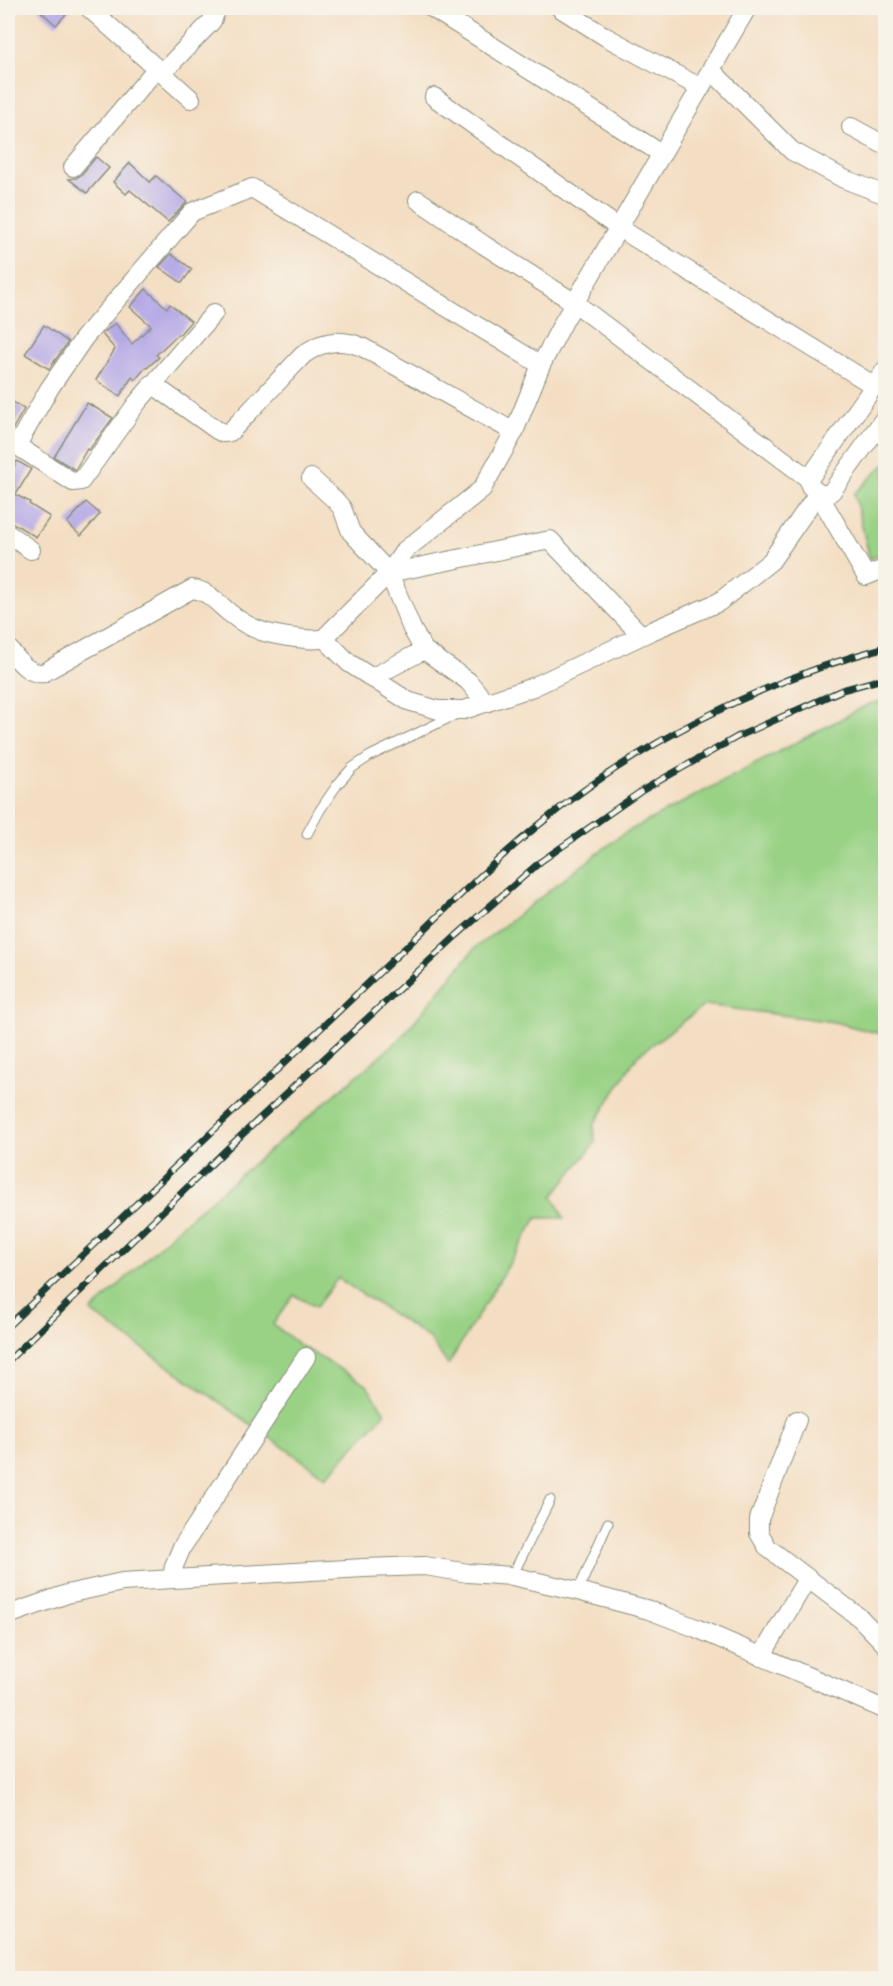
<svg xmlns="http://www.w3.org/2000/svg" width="893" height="1986" viewBox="0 0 893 1986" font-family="Kalam,sans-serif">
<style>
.green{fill:#99d285;stroke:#5c885c;stroke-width:1.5}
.building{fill:#b5a9e6}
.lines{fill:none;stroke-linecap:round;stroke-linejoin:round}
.service-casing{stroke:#8a8e7c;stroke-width:11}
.minor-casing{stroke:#8a8e7c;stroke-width:20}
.service{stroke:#fff;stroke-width:9}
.minor{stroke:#fff;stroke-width:18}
.rail-casing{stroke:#1f3d34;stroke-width:7}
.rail{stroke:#f7f3e8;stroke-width:4.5;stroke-dasharray:14;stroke-linecap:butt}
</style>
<rect width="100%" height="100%" fill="#f7f3e8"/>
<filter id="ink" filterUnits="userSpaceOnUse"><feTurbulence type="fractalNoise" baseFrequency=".0167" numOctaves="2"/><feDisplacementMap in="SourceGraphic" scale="12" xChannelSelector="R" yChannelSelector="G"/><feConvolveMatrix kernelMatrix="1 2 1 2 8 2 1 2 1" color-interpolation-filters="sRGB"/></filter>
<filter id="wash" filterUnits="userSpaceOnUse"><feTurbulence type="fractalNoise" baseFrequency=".008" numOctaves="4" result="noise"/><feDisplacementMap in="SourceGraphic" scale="24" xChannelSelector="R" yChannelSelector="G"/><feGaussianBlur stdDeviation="1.35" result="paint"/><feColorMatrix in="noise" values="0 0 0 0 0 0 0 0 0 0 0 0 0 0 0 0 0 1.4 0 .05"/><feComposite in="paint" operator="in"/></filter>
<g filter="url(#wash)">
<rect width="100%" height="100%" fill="#f4dec3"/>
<g class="green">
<polygon points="885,464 885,552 870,559 854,494"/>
<polygon points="885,701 885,1035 834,1022 705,1005 637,1056 594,1125 595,1143 553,1196 564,1218 537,1218 448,1365 429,1338 338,1278 316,1307 294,1295 273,1324 301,1346 367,1385 385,1413 326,1477 91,1312 180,1226 399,1040 475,948 623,834 869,704"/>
</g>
<g id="blocks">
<g class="building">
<polygon points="37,8 72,8 56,25"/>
<polygon points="96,157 109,168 87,193 69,179 76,178 81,175"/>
<polygon points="130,163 150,182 156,176 187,202 168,222 130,190 126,194 113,182"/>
<polygon points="171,254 192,269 182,283 159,267"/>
<polygon points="146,289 167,308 170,304 191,321 179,335 178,334 156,355 159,357 147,368 146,367 135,380 132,377 120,396 96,380 115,349 102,334 115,323 132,344 151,326 130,307"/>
<polygon points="44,325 68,342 49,369 25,354"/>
<polygon points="8,399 24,409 12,430 8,429"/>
<polygon points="87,403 113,418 89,450 87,449 75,470 54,457"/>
<polygon points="17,461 31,469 17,493 8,488 8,478"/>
<polygon points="14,494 30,502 29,504 50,517 36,537 8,520 8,507"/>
<polygon points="86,502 100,514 81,536 67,523"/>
</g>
</g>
</g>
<g filter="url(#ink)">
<use href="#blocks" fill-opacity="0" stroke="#8a8e7c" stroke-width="1.5"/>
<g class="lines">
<g class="service-casing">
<g id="service">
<polyline points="307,834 320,810 337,785 352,768 370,756 457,714"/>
<polyline points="512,1576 550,1500"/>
<polyline points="578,1591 608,1523"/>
</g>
</g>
<g class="minor-casing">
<g id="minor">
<polyline points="89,8 191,99"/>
<polyline points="432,8 662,154"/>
<polyline points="560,8 606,37 701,88"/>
<polyline points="712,71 792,151 844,179 886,195"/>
<polyline points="162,73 212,21 217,8"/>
<polyline points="434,97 619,228 873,385"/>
<polyline points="851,127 886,146"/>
<polyline points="73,167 157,68"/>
<polyline points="418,200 484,245 575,303 809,479"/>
<polyline points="886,369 809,479 810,486 818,493 866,576 886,568"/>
<path d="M152,384L217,430L223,433L230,432L303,355C321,341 341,338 362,347L514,432"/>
<polyline points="8,440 73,482 81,481 137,403 214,313"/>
<polyline points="17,445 49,389 84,338 192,212 252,188 541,365"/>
<polyline points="311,478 335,500 342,508 351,532 389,573 412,629 424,650 468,681 486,703"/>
<polyline points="818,493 827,495 832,491 886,416"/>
<polyline points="8,534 31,550"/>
<polyline points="389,573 550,540 641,635"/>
<polyline points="324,638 349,663 408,701 438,710 464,710 533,687 649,632 719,602 771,561 818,493"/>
<path d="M8,648C17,658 27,675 43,673L192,589C208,590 219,605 231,614C252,631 270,635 296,638C306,639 315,641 324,638L389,573L404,551L482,489L514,432L541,365L564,321L747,8"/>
<polyline points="371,678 424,650"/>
<polyline points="797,1420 759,1519 759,1533 768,1548 860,1618 886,1645"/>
<polyline points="172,1578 174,1566 182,1547 306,1357"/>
<polyline points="8,1615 67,1594 122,1582 364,1568 425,1566 468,1573 512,1576 578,1591 649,1610 696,1628 886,1710"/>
<polyline points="761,1657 807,1579"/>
</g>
</g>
<use href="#service" class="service"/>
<use href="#minor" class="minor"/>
<g class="rail-casing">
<g id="rail">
<path d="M8,1326L424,930C460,895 496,860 535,828C635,745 760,681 886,647"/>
<polyline points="8,1361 231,1145 456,936 540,862 643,790 737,737 842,690 886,678"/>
</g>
</g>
<use href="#rail" class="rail"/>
</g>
</g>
<rect width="893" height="1986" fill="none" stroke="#f7f3e8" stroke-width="30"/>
</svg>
